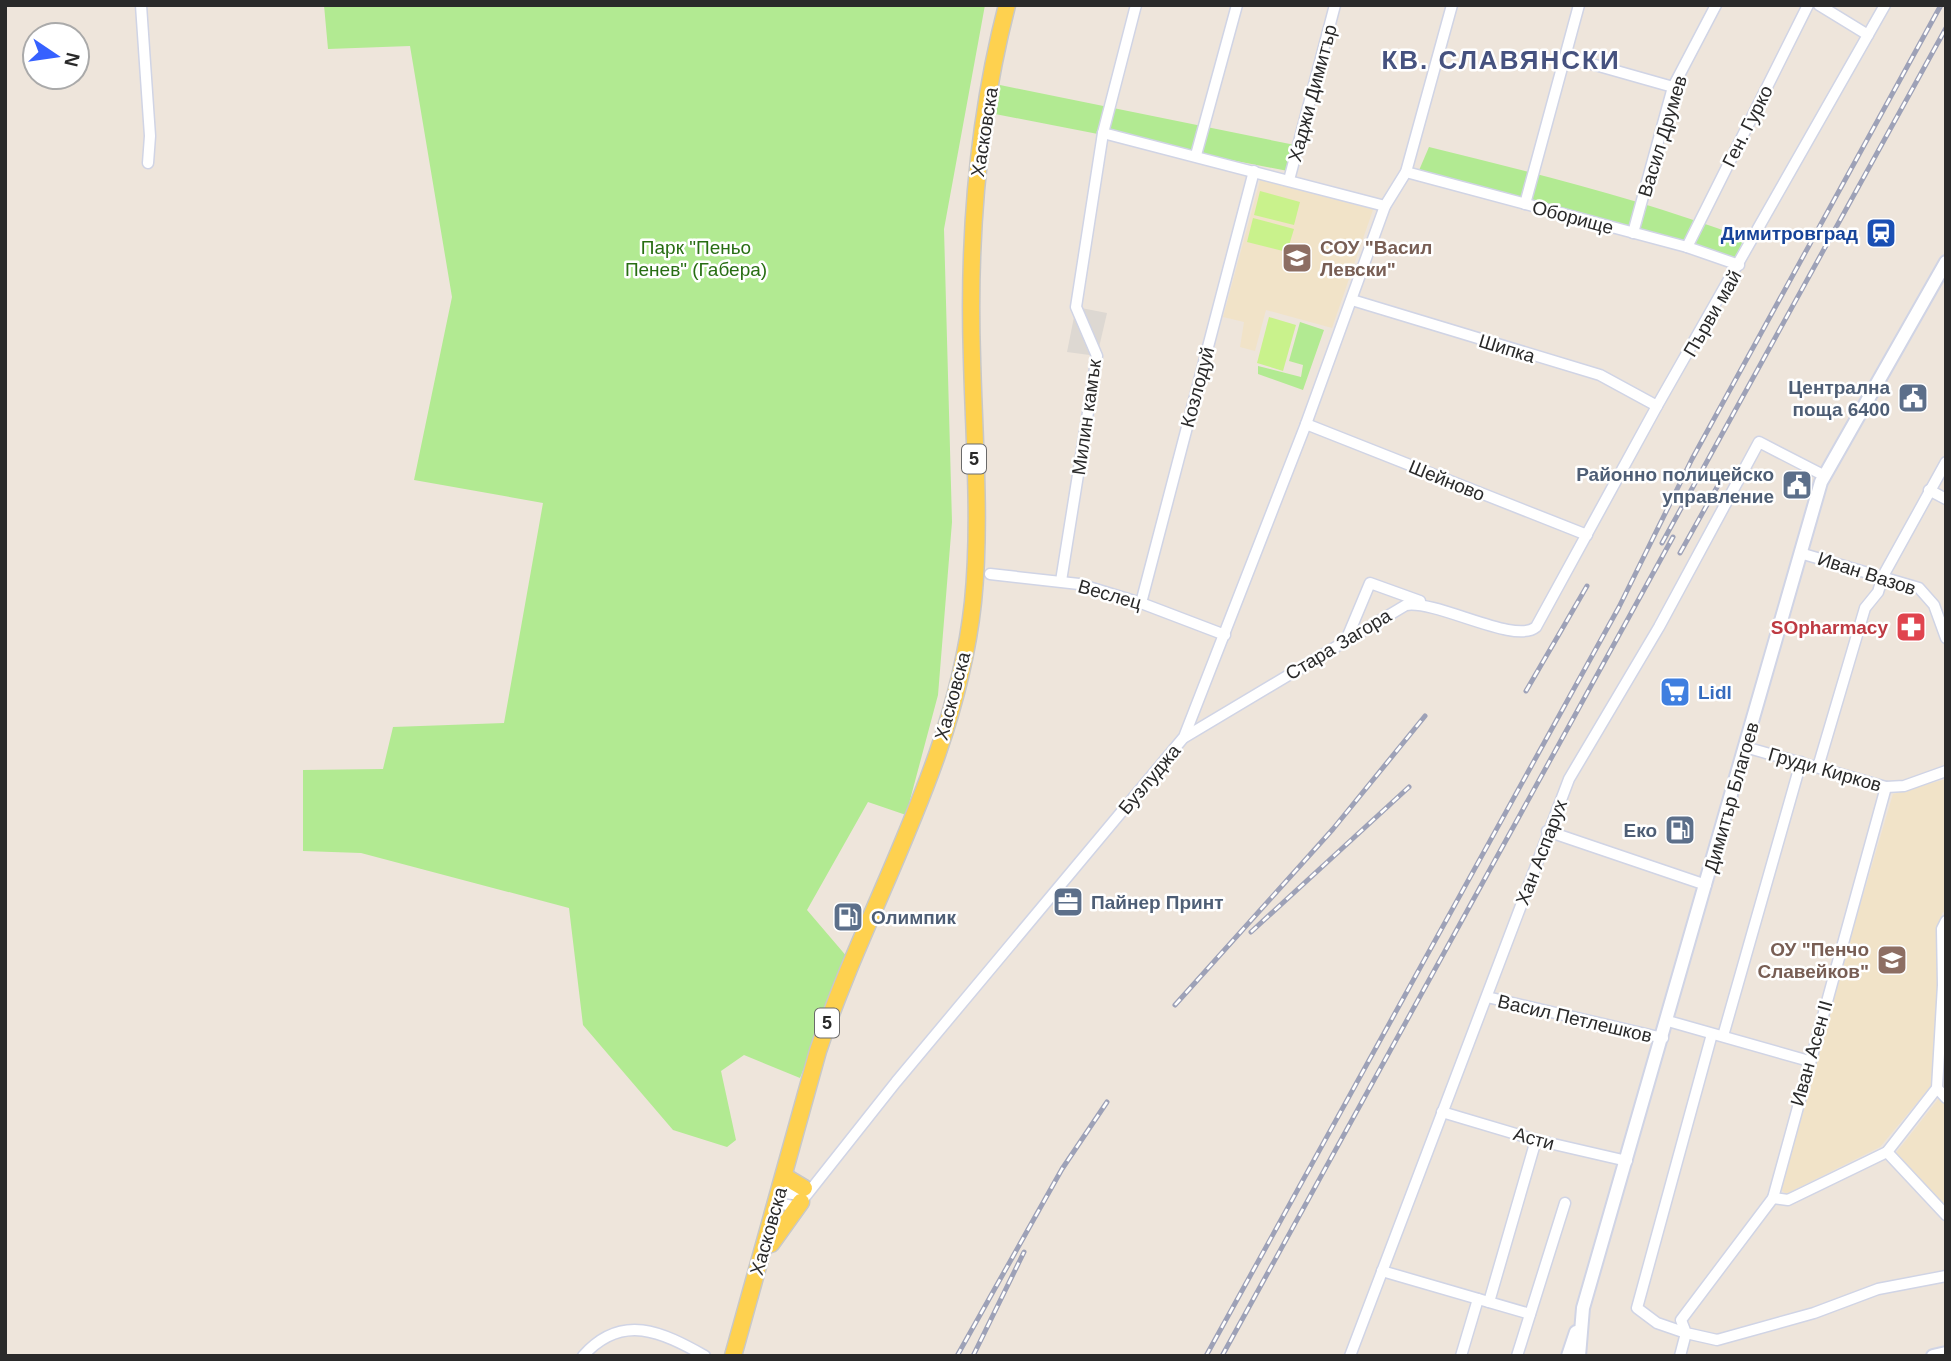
<svg xmlns="http://www.w3.org/2000/svg" width="1951" height="1361" viewBox="0 0 1951 1361" font-family="Arial,sans-serif">
<style>
.education{fill:#f1e3c8}
.green{fill:#b2ea92}
.pitch{fill:#c9f28c}
.plaza{fill:#ddd8d2}
.lines{fill:none;stroke-linecap:round;stroke-linejoin:round}
.minor-casing{stroke:#d0d4e5;stroke-width:13}
.tertiary-casing{stroke:#d0d4e5;stroke-width:16}
.primary-casing{stroke:#c8c8c8;stroke-width:19}
.minor{stroke:#fff;stroke-width:10}
.tertiary{stroke:#fff;stroke-width:12}
.primary{stroke:#fed14f;stroke-width:16}
.rail-casing{stroke:#9da1b7;stroke-width:5}
.rail{stroke:#fff;stroke-width:2.5;stroke-dasharray:8;stroke-linecap:butt}
.labels{text-anchor:middle;stroke-width:5;stroke-linejoin:round;paint-order:stroke}
.shield{fill:#fff;stroke:#6a6a6a;stroke-width:2}
.shield-label{font-size:18px;font-weight:bold;fill:#2a2a2a}
.street-label{font-size:19px;fill:#2a2a2a;stroke:#fff}
.transit-label{font-size:19px;font-weight:bold;fill:#164399;stroke:#fff;text-anchor:end}
.park-label{font-size:19px;fill:#286e13;stroke:#fff}
.education-label{font-size:19px;font-weight:bold;fill:#785e54;stroke:#fff;text-anchor:start}
.service-label{font-size:19px;font-weight:bold;fill:#4e5e75;stroke:#fff;text-anchor:end}
.health-label{font-size:19px;font-weight:bold;fill:#be3a42;stroke:#fff;text-anchor:end}
.shop-label{font-size:19px;font-weight:bold;fill:#366cbe;stroke:#fff;text-anchor:start}
.district-label{font-size:26px;font-weight:bold;letter-spacing:2px;fill:#46527f;stroke:#fff}
</style>
<rect width="100%" height="100%" fill="#eee5db"/>
<g class="education">
<polygon points="1261,177 1374,207 1332,328 1266,310 1255,351 1240,347 1244,322 1223,317"/>
<polygon points="1946,779 1946,911 1942,913 1940,930 1940,989 1931,1086 1880,1147 1786,1194 1777,1186 1893,794"/>
<polygon points="1940,1097 1946,1104 1946,1206 1896,1153"/>
</g>
<g class="green">
<polygon points="324,5 985,5 944,229 952,522 938,695 906,815 868,802 807,910 848,958 800,1078 744,1055 721,1071 736,1140 727,1147 673,1130 583,1025 569,908 361,853 303,851 303,770 383,769 393,727 504,723 543,503 414,480 452,297 410,46 328,49"/>
<polygon points="1000,85 1295,145 1288,171 995,114"/>
<path d="M1429,147C1535,173 1641,199 1744,238L1733,264L1417,175Z"/>
<polygon points="1300,322 1324,330 1303,390 1258,374 1258,366 1301,377 1303,365 1289,361"/>
</g>
<g class="pitch">
<polygon points="1260,191 1300,202 1294,225 1254,215"/>
<polygon points="1253,218 1294,229 1287,252 1247,242"/>
<polygon points="1269,317 1296,325 1283,371 1257,363"/>
</g>
<polygon class="plaza" points="1076,307 1107,313 1097,356 1067,352"/>
<g class="lines">
<g class="minor-casing">
<g id="minor">
<polyline points="141,5 150,136 148,163"/>
<polyline points="1819,5 1868,35"/>
<polyline points="1567,57 1673,87"/>
<polyline points="1103,133 1385,206"/>
<polyline points="1196,155 1237,5"/>
<polyline points="1406,172 1687,247 1739,265"/>
<polyline points="1289,180 1335,5"/>
<polyline points="1525,204 1579,5"/>
<polyline points="1633,233 1673,87 1716,5"/>
<polyline points="1687,247 1808,5"/>
<polyline points="1352,300 1600,375 1657,406"/>
<polyline points="1306,424 1587,535"/>
<polyline points="1929,490 1946,499"/>
<polyline points="1800,553 1919,588 1934,605 1946,638"/>
<polyline points="990,574 1079,584 1141,603 1225,635"/>
<polyline points="1061,581 1097,356 1076,307 1103,133 1136,5"/>
<polyline points="1141,603 1254,171"/>
<polyline points="1347,638 1370,583 1420,601"/>
<path d="M1185,737L1406,605C1438,600 1515,645 1536,627L1657,406L1885,5"/>
<polyline points="1745,747 1886,787 1904,786 1946,771"/>
<polyline points="1818,767 1865,608 1878,592 1883,576 1946,462"/>
<polyline points="1547,831 1706,885"/>
<polyline points="1946,921 1942,929 1943,985 1937,1088 1887,1152 1788,1200 1773,1198 1681,1320 1686,1333 1717,1340 1814,1313 1878,1289 1946,1276"/>
<polyline points="1487,997 1663,1038"/>
<polyline points="1668,1021 1809,1061"/>
<polyline points="1723,1036 1801,762"/>
<polyline points="1937,1088 1946,1098"/>
<polyline points="1442,1112 1536,1140 1627,1161"/>
<polyline points="1887,1152 1946,1215"/>
<polyline points="779,1192 793,1194 806,1187"/>
<polyline points="1773,1198 1886,787"/>
<polyline points="777,1203 793,1206 801,1202 896,1082 1184,737 1306,424 1385,206 1406,172 1452,5"/>
<polyline points="1382,1271 1530,1314"/>
<polyline points="1489,1302 1536,1140"/>
<path d="M583,1356C622,1312 662,1332 705,1356"/>
<polyline points="1350,1356 1569,779 1659,627 1759,442 1825,476"/>
<polyline points="1461,1356 1478,1299"/>
<polyline points="1517,1356 1565,1203"/>
<polyline points="1680,1356 1686,1333 1657,1323 1637,1308 1712,1034"/>
</g>
</g>
<g class="tertiary-casing">
<g id="tertiary">
<polyline points="1568,1356 1576,1332"/>
<polyline points="1579,1356 1583,1308 1821,482 1946,262"/>
<polyline points="1933,1356 1946,1353"/>
</g>
</g>
<g class="primary-casing">
<g id="primary">
<polyline points="784,1176 804,1188"/>
<polyline points="771,1244 801,1202"/>
<path d="M733,1356L818,1051C868,901 956,763 973,602C981,523 974,439 972,359C968,240 977,121 1007,5"/>
</g>
</g>
<use href="#minor" class="minor"/>
<use href="#tertiary" class="tertiary"/>
<use href="#primary" class="primary"/>
<g class="rail-casing">
<g id="rail">
<polyline points="1662,543 1946,28"/>
<polyline points="1680,553 1721,480"/>
<polyline points="1526,691 1587,586"/>
<polyline points="1251,932 1409,787"/>
<polyline points="1175,1005 1333,829 1425,716"/>
<polyline points="957,1356 1062,1169 1107,1102"/>
<polyline points="973,1356 1024,1252"/>
<polyline points="1206,1356 1619,607 1692,459 1941,5"/>
<polyline points="1222,1356 1673,537"/>
</g>
</g>
<use href="#rail" class="rail"/>
</g>
<defs>
<g id="station-square" transform="scale(1.575)"><rect x="-9" y="-9" width="18" height="18" rx="4" fill="#1a4fb4" stroke="#fff"/><path d="M-3-6H3Q5-6 5-4V2Q5 4 3 4L4.5 6H3L1.5 4h-3L-3 6H-4.5L-3 4Q-5 4-5 2V-4Q-5-6-3-6ZM-3.5-4v3h7v-3ZM-3.5 1v1.5H-2V1ZM2 1v1.5H3.5V1Z" fill="#fff"/></g>
<g id="school-square" transform="scale(1.575)"><rect x="-9" y="-9" width="18" height="18" rx="4" fill="#8d6e63" stroke="#fff"/><path d="M0-5L7-2L0 1L-7-2ZM-4 1L0 2.5L4 1V4Q0 6-4 4Z" fill="#fff"/></g>
<g id="civic-square" transform="scale(1.575)"><rect x="-9" y="-9" width="18" height="18" rx="4" fill="#5c6f8a" stroke="#fff"/><path d="M-.6-6.5H3V-4.5H.6V-3L4-1V1h2V6H-6V1h2V-1L-.6-3ZM-1.2 2.5V6h2.4V2.5Z" fill="#fff"/></g>
<g id="pharmacy-square" transform="scale(1.575)"><rect x="-9" y="-9" width="18" height="18" rx="4" fill="#e0444e" stroke="#fff"/><path d="M-2-6h4v4h4v4h-4v4h-4v-4h-4v-4h4Z" fill="#fff"/></g>
<g id="supermarket-square" transform="scale(1.575)"><rect x="-9" y="-9" width="18" height="18" rx="4" fill="#3f7fe0" stroke="#fff"/><path d="M-6-5.5h2.5l.6 2H6L4.5 2H-2.5L-4.4-4H-6ZM-1.5 3.2a1.3 1.3 0 1 0 .1 0ZM3 3.2a1.3 1.3 0 1 0 .1 0Z" fill="#fff"/></g>
<g id="fuel-square" transform="scale(1.575)"><rect x="-9" y="-9" width="18" height="18" rx="4" fill="#5c6f8a" stroke="#fff"/><path d="M-5.5-6h7V0h2V4h1.3V-2.5L3-4.5l.8-.8L6-3V5H2.5V1h-1V6h-7ZM-4.2-4.7v3.2H.2V-4.7Z" fill="#fff"/></g>
<g id="office-square" transform="scale(1.575)"><rect x="-9" y="-9" width="18" height="18" rx="4" fill="#5c6f8a" stroke="#fff"/><path d="M-6-3h4V-5.5h4V-3h4V5H-6ZM-1-4.5V-3h2v-1.5ZM-6 0V1H6V0Z" fill="#fff"/></g>
</defs>
<g fill-rule="evenodd">
<use href="#station-square" x="1881" y="233"/>
<use href="#school-square" x="1297" y="258"/>
<use href="#civic-square" x="1913" y="398"/>
<use href="#civic-square" x="1797" y="485"/>
<use href="#pharmacy-square" x="1911" y="627"/>
<use href="#supermarket-square" x="1675" y="692"/>
<use href="#fuel-square" x="1680" y="830"/>
<use href="#office-square" x="1068" y="902"/>
<use href="#fuel-square" x="848" y="917"/>
<use href="#school-square" x="1892" y="960"/>
</g>
<g class="labels">
<g class="shield">
<rect x="962" y="444.5" width="24" height="29" rx="5"/>
<rect x="815" y="1008.5" width="24" height="29" rx="5"/>
</g>
<g class="shield-label">
<text x="974" y="465">5</text>
<text x="827" y="1029">5</text>
</g>
<g class="street-label">
<text transform="translate(1312 93) rotate(-75)" y="7">Хаджи Димитър</text>
<text transform="translate(1747 126) rotate(-63)" y="7">Ген. Гурко</text>
<text transform="translate(984 132) rotate(-81)" y="7">Хасковска</text>
<text transform="translate(1662 136) rotate(-73)" y="7">Васил Друмев</text>
<text transform="translate(1573 217) rotate(15)" y="7">Оборище</text>
<text transform="translate(1712 313) rotate(-60)" y="7">Първи май</text>
<text transform="translate(1507 348) rotate(17)" y="7">Шипка</text>
<text transform="translate(1197 387) rotate(-75)" y="7">Козлодуй</text>
<text transform="translate(1086 417) rotate(-82)" y="7">Милин камък</text>
<text transform="translate(1447 480) rotate(22)" y="7">Шейново</text>
<text transform="translate(1867 573) rotate(18)" y="7">Иван Вазов</text>
<text transform="translate(1110 594) rotate(16)" y="7">Веслец</text>
<text transform="translate(1338 644) rotate(-31)" y="7">Стара Загора</text>
<text transform="translate(952 696) rotate(-75)" y="7">Хасковска</text>
<text transform="translate(1825 769) rotate(16)" y="7">Груди Кирков</text>
<text transform="translate(1149 779) rotate(-50)" y="7">Бузлуджа</text>
<text transform="translate(1731 797) rotate(-74)" y="7">Димитър Благоев</text>
<text transform="translate(1541 852) rotate(-69)" y="7">Хан Аспарух</text>
<text transform="translate(1575 1018) rotate(13)" y="7">Васил Петлешков</text>
<text transform="translate(1811 1053) rotate(-74)" y="7">Иван Асен II</text>
<text transform="translate(1534 1138) rotate(15)" y="7">Асти</text>
<text transform="translate(768 1231) rotate(-74)" y="7">Хасковска</text>
</g>
<g class="transit-label">
<text x="1858" y="240">Димитровград</text>
</g>
<g class="park-label">
<text x="696" y="254">Парк "Пеньо<tspan x="696" dy="22">Пенев" (Габера)</tspan></text>
</g>
<g class="education-label">
<text x="1320" y="254">СОУ "Васил<tspan x="1320" dy="22">Левски"</tspan></text>
<text x="1869" y="956" text-anchor="end">ОУ "Пенчо<tspan x="1869" dy="22">Славейков"</tspan></text>
</g>
<g class="service-label">
<text x="1890" y="394">Централна<tspan x="1890" dy="22">поща 6400</tspan></text>
<text x="1774" y="481">Районно полицейско<tspan x="1774" dy="22">управление</tspan></text>
<text x="1657" y="837">Еко</text>
<text x="1091" y="909" text-anchor="start">Пайнер Принт</text>
<text x="871" y="924" text-anchor="start">Олимпик</text>
</g>
<g class="health-label">
<text x="1888" y="634">SOpharmacy</text>
</g>
<g class="shop-label">
<text x="1698" y="699">Lidl</text>
</g>
<g class="district-label">
<text x="1501" y="69">КВ. СЛАВЯНСКИ</text>
</g>
</g>
<rect width="1951" height="1361" fill="none" stroke="#2a2a2a" stroke-width="14"/>
<g transform="translate(56 56) rotate(103)"><circle r="33" fill="#ffffff" stroke="#aaaaaa" stroke-width="2"/>
<path d="M0-5L12 26L0 18L-12 26Z" fill="#3661ff"/>
<text y="-10" font-size="19" font-weight="bold" text-anchor="middle" fill="#2a2a2a">N</text>
</g>
</svg>
